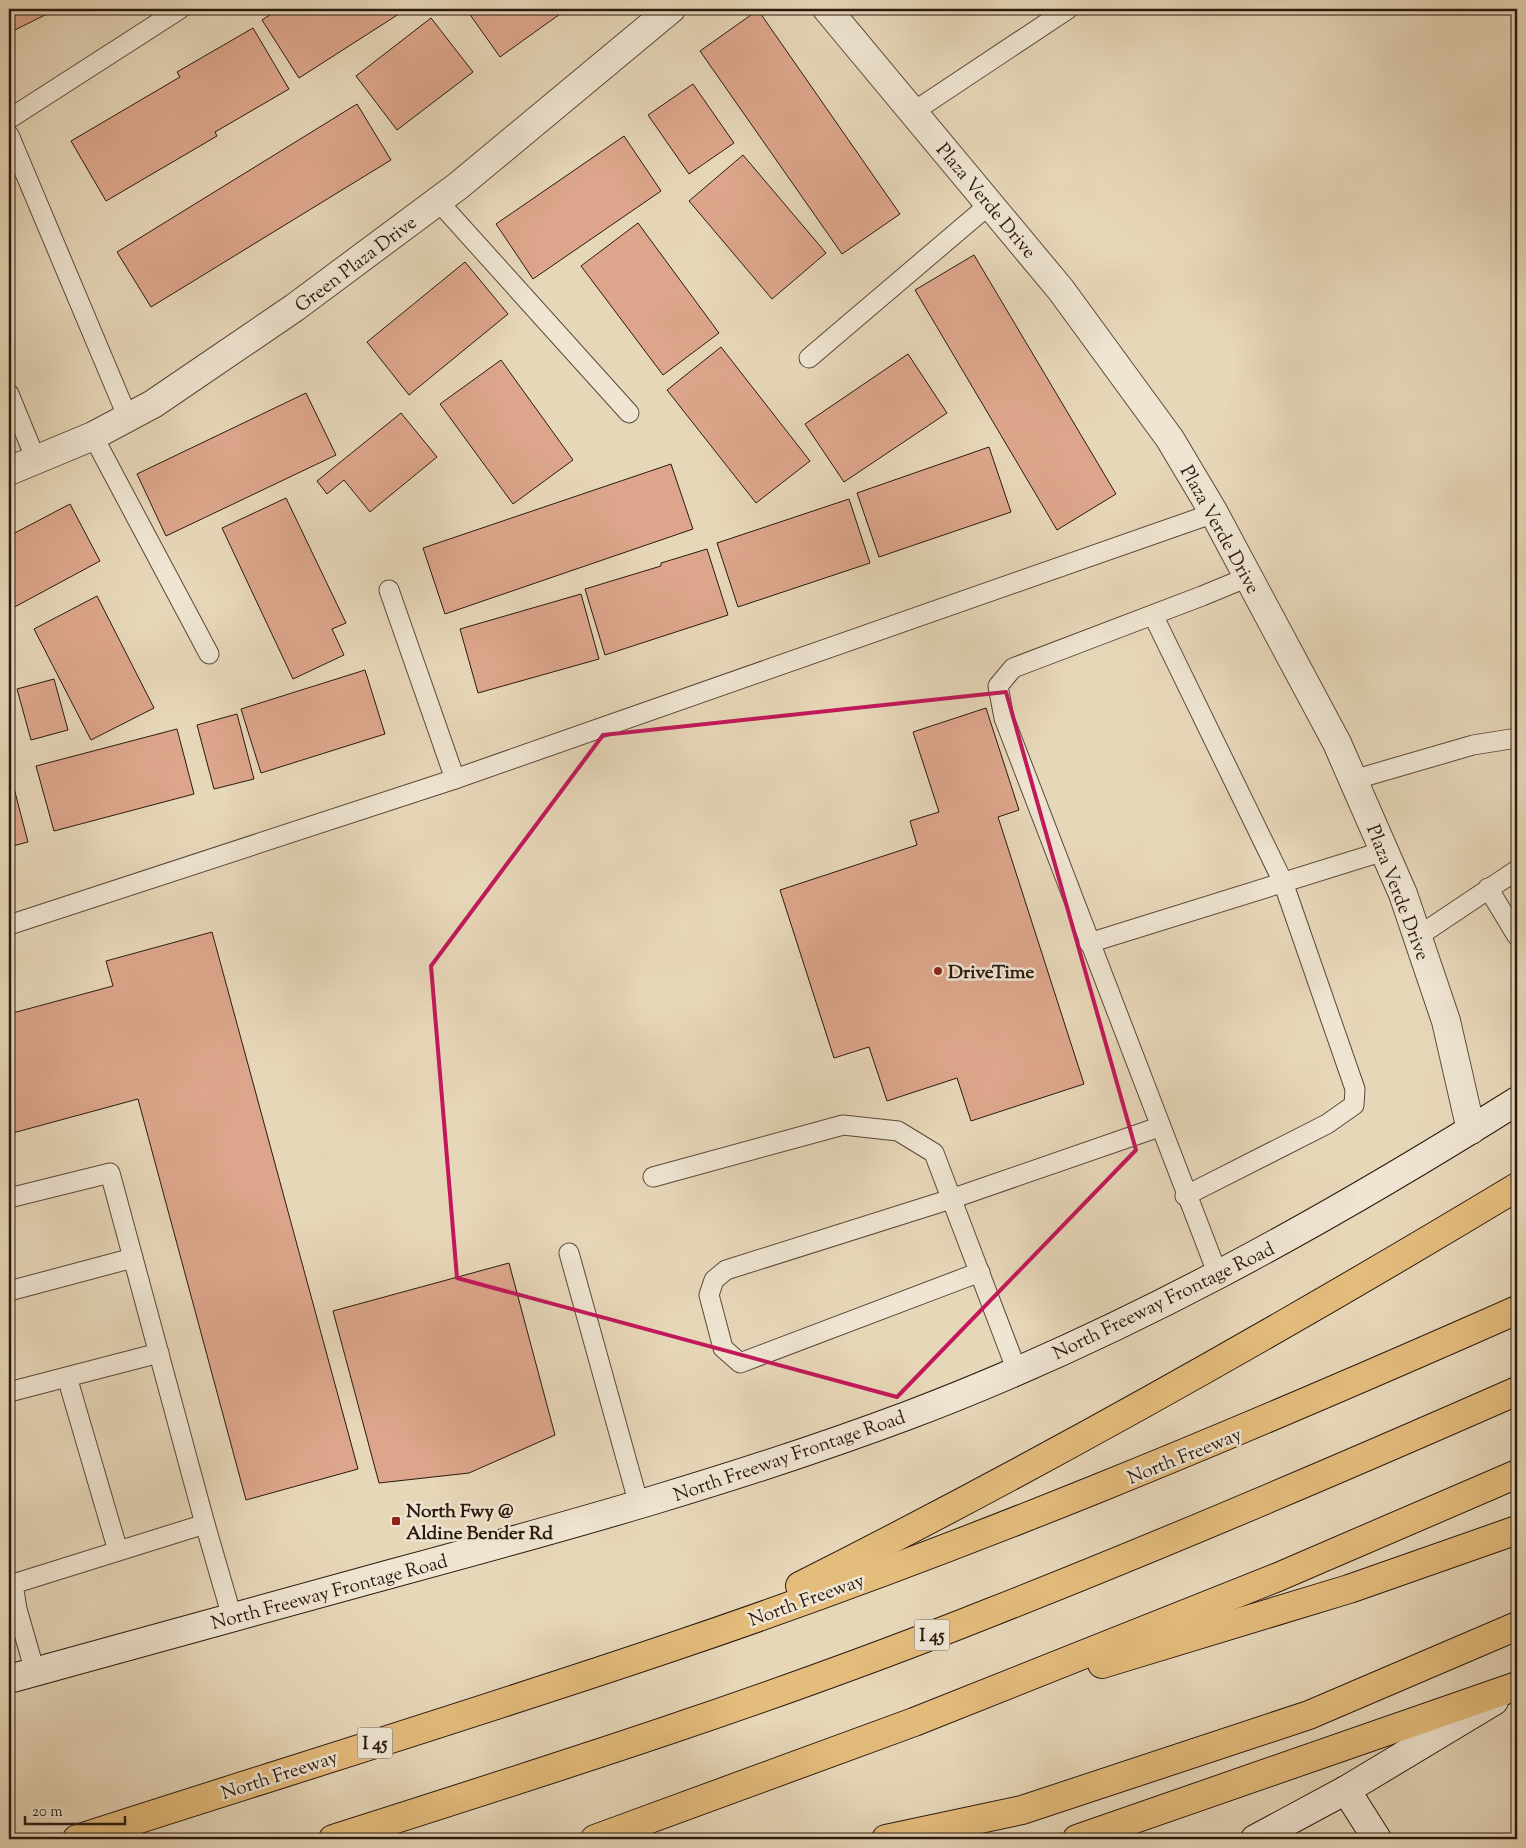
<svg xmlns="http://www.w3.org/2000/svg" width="1526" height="1848" viewBox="0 0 1526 1848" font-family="'Sorts Mill Goudy',serif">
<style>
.building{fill:#dda68c;stroke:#2a190f}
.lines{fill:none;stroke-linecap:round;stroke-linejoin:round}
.lane-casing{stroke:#59483a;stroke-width:21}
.street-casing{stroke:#59483a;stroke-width:30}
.secondary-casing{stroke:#2a190f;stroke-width:30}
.highway-casing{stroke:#2a190f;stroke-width:30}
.lane{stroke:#efe5d2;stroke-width:19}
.street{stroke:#efe5d2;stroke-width:28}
.secondary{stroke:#efe5d2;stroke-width:28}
.highway{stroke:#e4bc7c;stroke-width:28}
.marked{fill:none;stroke:#c2185b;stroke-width:4;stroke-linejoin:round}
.poi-dot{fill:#8f2418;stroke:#efe5d2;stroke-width:2}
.labels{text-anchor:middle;stroke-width:5;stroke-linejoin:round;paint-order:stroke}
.shield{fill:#efe5d2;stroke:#65564a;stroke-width:1}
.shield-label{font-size:18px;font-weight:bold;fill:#2a190f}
.street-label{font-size:19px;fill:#2a190f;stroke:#efe5d2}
.poi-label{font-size:19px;font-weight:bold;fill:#2a190f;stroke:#efe5d2;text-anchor:start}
</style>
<rect width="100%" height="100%" fill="#e7d7b9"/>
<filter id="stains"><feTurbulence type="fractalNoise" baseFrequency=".004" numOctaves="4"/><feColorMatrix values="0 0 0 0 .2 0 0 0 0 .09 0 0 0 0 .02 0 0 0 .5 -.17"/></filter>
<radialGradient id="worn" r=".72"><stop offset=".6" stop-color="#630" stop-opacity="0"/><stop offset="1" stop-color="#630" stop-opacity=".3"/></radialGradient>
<g class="building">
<polygon points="9,9 57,9 9,33"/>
<polygon points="279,9 400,9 402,12 299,78 262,20"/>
<polygon points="466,9 567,9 500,57"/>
<polygon points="758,10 900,214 842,254 700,51"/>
<polygon points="431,18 473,72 397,130 356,76"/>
<polygon points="253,28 289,89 215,132 217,136 106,201 71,141 180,77 177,72"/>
<polygon points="693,84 734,143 689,174 648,115"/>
<polygon points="357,104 391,160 151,307 117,252"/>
<polygon points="624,136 661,191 533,279 496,224"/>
<polygon points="743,155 826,253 772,299 689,201"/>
<polygon points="638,223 719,333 663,375 581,266"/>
<polygon points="974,255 1116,494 1057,530 915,290"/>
<polygon points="465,262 508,314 409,395 367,342"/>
<polygon points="721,347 810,461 756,503 667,390"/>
<polygon points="908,354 947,413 844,482 805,424"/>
<polygon points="501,360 573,460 513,504 440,404"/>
<polygon points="306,393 336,455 166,536 137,474"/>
<polygon points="401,413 437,457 370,512 344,480 327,494 317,481"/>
<polygon points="989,447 1011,512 879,557 857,493"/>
<polygon points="671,464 693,529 445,614 423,548"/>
<polygon points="286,498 346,623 332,629 344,655 293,679 222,528"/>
<polygon points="849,499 870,563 738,607 717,543"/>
<polygon points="70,504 100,561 9,610 9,536"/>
<polygon points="707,549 728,615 605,655 585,589 661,566 661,563"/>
<polygon points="581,594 599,659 478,693 460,629"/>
<polygon points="97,596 154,708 91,740 34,629"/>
<polygon points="365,670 385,734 261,773 241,709"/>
<polygon points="54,679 68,730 31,740 17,689"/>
<polygon points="986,708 1019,810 998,817 1084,1084 971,1121 957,1078 887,1101 869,1047 834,1058 780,890 917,845 910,821 939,812 913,732"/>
<polygon points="237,714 254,779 214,789 197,725"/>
<polygon points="177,729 194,794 54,831 36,766"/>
<polygon points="9,769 28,842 9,847"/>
<polygon points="212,932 358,1469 246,1500 138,1099 9,1134 9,1014 113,986 106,961"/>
<polygon points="509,1263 555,1435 469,1473 379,1483 333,1311"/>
</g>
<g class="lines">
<g class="lane-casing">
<g id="lane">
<polyline points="913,112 1068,9"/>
<polyline points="9,119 180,9"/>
<polyline points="9,135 128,418"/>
<polyline points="438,201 629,413"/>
<polyline points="809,358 990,204"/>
<polyline points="9,394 36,460"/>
<polyline points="93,436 209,654"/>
<polyline points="389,590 455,779"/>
<polyline points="1153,615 1283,882 1355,1089 1354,1105 1327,1124 1185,1196"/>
<polyline points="1353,780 1473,745 1517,738"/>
<polyline points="1488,888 1517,936"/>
<polyline points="9,925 455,779 1214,513"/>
<polyline points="1417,937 1517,870"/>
<polyline points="1089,943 1384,851"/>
<polyline points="653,1177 843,1125 898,1131 934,1153 1017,1371"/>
<polyline points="9,1198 110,1173 205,1524 13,1584 17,1609 35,1672"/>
<polyline points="569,1253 639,1505"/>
<polyline points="980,1272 740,1363 723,1348 709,1295 714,1280 726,1270 951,1199 1159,1127"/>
<polyline points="1218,1275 1004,718 998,686 1013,668 1202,596 1248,577"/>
<polyline points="9,1291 133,1258"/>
<polyline points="67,1377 118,1551"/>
<polyline points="9,1392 159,1353"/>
<polyline points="205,1524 232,1617"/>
</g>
</g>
<g class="street-casing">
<g id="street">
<polyline points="827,9 1061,290 1170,439 1214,513 1337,743 1403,894 1446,1021 1471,1130"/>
<polyline points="9,471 93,436 153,404 294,308 458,186 671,9"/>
</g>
</g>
<g class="secondary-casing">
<g id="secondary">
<path d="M9,1679C137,1644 266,1608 394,1573C568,1526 741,1478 909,1415C1123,1334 1324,1222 1517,1101"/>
<polyline points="1346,1790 1377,1839"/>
<polyline points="1255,1839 1346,1790 1494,1701"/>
</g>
</g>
<g class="highway-casing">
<g id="highway">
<path d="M800,1586C1044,1463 1283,1328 1517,1187"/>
<polyline points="1102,1664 1349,1589 1517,1530"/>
<path d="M77,1839C275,1775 474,1714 672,1647C960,1550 1239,1433 1517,1310"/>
<path d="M333,1839C553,1769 774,1699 989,1613C1167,1543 1342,1468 1517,1391"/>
<polyline points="595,1839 914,1722 1278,1577 1517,1474"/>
<polyline points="886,1839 1022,1810 1309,1715 1517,1626"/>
<polyline points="1077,1839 1517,1686"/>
</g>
</g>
<use href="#lane" class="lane"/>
<use href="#street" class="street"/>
<use href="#secondary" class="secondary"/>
<use href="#highway" class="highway"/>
</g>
<path class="marked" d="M1006,692L1136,1150L897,1397L457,1278L431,966L603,735Z"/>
<g class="poi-dot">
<circle cx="938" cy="971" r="5"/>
<rect x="391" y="1516" width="10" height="10" rx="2.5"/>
</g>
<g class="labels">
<g class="shield">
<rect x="914.5" y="1619.5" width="35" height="31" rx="4"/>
<rect x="357.5" y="1727.5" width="35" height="31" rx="4"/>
</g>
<g class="shield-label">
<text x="932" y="1641">I 45</text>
<text x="375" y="1749">I 45</text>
</g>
<g class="street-label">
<text transform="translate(987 200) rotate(50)" y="7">Plaza Verde Drive</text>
<text transform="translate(355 263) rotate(-37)" y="7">Green Plaza Drive</text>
<text transform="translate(1221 529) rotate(61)" y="7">Plaza Verde Drive</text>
<text transform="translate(1399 892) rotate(69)" y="7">Plaza Verde Drive</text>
<text transform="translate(1163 1300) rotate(-26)" y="7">North Freeway Frontage Road</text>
<text transform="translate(789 1455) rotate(-19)" y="7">North Freeway Frontage Road</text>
<text transform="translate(1184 1455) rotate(-22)" y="7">North Freeway</text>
<text transform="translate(329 1591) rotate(-15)" y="7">North Freeway Frontage Road</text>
<text transform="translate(806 1599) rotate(-20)" y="7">North Freeway</text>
<text transform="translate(279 1774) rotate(-18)" y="7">North Freeway</text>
</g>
<g class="poi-label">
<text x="948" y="978">DriveTime</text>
<text x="406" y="1517">North Fwy @<tspan x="406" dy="22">Aldine Bender Rd</tspan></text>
</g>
</g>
<rect width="1526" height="1848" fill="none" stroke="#e7d7b9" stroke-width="30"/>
<rect x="10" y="10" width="1506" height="1828" fill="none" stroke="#2a190f" stroke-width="2.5"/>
<rect x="15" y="15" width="1496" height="1818" fill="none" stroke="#2a190f"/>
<path d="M25 1816v8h100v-8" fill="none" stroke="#2a190f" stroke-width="2.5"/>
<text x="32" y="1816" font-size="15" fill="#2a190f" stroke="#efe5d2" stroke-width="4" paint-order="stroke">20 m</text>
<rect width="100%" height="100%" filter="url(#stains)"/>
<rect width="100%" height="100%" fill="url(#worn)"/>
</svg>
